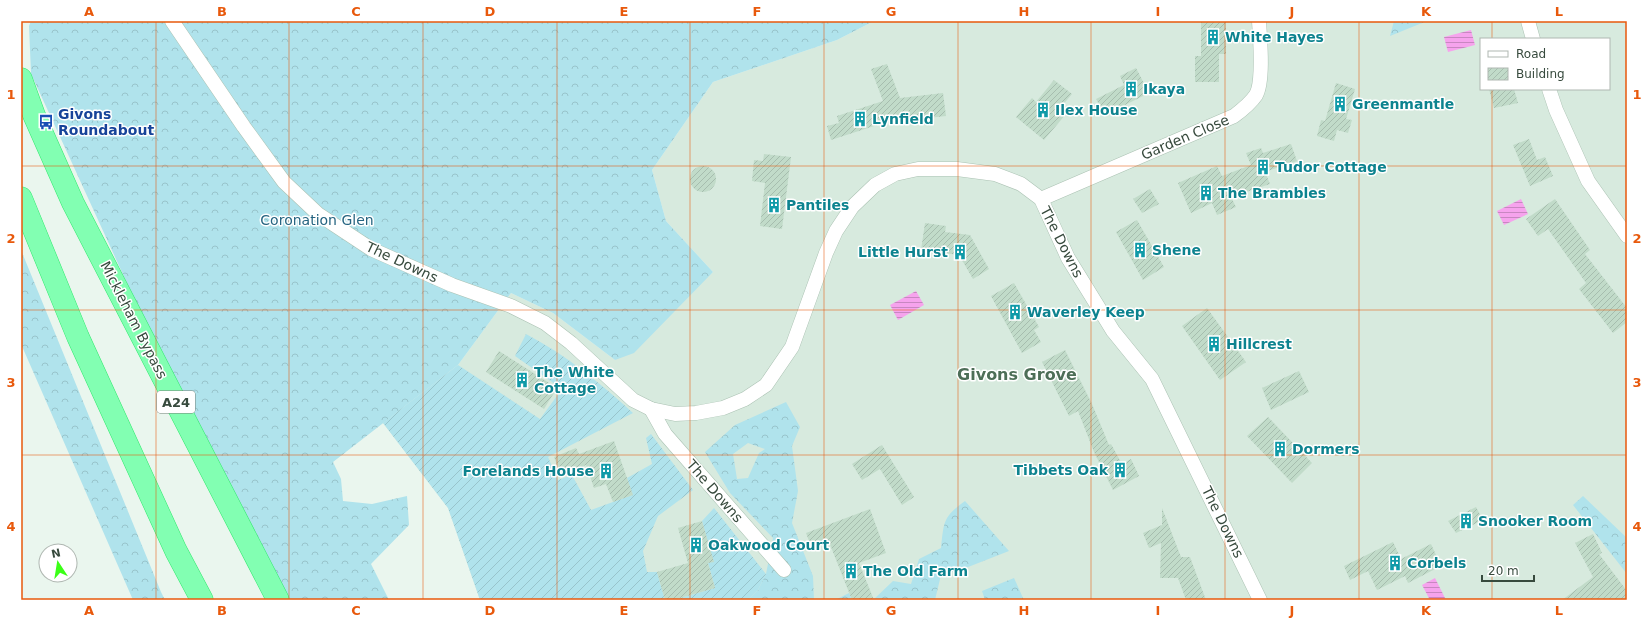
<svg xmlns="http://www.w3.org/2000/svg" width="1648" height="621" viewBox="0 0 1648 621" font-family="'DejaVu Sans',sans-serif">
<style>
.residential{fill:#d7eade;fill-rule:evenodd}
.forest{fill:url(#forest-crowns);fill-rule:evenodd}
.garden{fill:url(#garden-furrows)}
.water{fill:url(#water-rules)}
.building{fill:url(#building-hatch)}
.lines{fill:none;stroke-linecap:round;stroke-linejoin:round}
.minor-casing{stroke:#abc2b3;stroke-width:15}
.trunk-casing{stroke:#31e86d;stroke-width:23}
.minor{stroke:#fff;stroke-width:14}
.trunk{stroke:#82ffb2;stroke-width:22}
.grid{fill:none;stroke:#e8590c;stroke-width:1;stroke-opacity:0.55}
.labels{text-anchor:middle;stroke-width:3;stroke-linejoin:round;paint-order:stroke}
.shield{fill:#fff;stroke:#738077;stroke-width:1}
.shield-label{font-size:13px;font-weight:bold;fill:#374a3d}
.culture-label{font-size:14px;font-weight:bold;fill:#0d838f;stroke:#fff;text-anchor:start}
.transit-label{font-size:14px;font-weight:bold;fill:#164399;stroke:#fff;text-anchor:start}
.street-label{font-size:14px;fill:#374a3d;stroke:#fff}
.park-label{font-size:14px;fill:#256481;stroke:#fff}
.quarter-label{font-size:16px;font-weight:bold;fill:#4d6e57;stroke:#fff}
.neatline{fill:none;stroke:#e8590c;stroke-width:1.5}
.grid-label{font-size:13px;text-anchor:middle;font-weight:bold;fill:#e8590c}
</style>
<defs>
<pattern id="forest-crowns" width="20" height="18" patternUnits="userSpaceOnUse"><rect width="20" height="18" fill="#b0e3ec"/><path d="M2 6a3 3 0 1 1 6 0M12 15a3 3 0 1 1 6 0" fill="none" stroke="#98c4cb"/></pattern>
<pattern id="garden-furrows" width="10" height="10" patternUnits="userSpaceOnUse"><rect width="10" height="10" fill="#b0e3ec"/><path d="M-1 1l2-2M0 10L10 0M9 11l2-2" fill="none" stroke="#98c4cb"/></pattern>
<pattern id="water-rules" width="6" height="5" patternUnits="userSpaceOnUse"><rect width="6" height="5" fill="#f6a3ed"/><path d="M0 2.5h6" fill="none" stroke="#c887c1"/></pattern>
<pattern id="building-hatch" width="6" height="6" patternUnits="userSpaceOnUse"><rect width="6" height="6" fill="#c1dbc9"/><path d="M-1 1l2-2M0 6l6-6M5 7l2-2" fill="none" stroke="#a6bdae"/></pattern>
</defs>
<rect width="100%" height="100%" fill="#eaf6ee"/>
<path class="residential" d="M874,21H1627V600H480L448,508L383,423L458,365L511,293L553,313L615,360L713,272L666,221L652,170L713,82L837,40ZM1481,39H1609V89H1481Z"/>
<g class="forest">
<polygon points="31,21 874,21 837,40 713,82 652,170 666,221 713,272 634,353 615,360 553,313 511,293 458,365 333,462 341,479 343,501 372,504 407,496 409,525 371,564 389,600 290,600 142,316 61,139 31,74 29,26"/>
<polygon points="1394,21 1427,21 1390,36"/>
<polygon points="21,250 161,592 165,600 133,600 21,344"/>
<path d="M786,402L800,427L792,446L798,491L792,523L813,576L814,600H748L758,590L766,574L773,538L730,493L705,452L735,425ZM748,443L765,449L759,453L748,478L737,479L733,454Z"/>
<polygon points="1583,496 1627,538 1627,574 1573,505"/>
<path d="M965,501L1009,551L963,569L941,575L935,600H873L893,581L911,584L919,559L941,548C944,521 943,517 965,501Z"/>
<polygon points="1014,578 1024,600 985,600 982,591"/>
<polygon points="849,593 852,600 835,600"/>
</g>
<g class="garden">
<path d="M526,334C566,355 599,382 633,413L548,457L558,480L572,475L591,510L632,495L627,478L652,464L646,438L651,434L693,490L658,516L643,551L647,572H657L665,600H480L448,508L383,423L458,365L540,419L562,389L515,356Z"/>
<polygon points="714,508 766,574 758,590 748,600 673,600 715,588 708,563 713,561 702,521"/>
</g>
<g class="water">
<polygon points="1471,30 1475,45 1448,52 1444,37"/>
<polygon points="1521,199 1528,214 1504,225 1497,211"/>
<polygon points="916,291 924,305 898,320 890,305"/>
<polygon points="1435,578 1446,600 1430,600 1422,585"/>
</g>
<g class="building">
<polygon points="1201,21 1226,21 1226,54 1219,54 1219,82 1195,82 1195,56 1201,56"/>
<polygon points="887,64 900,98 943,93 946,116 902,121 902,117 831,140 827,126 839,123 837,116 883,101 871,69"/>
<polygon points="1136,68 1149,93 1105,115 1096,99 1124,85 1120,76"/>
<polygon points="1054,80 1072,94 1061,107 1066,114 1044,140 1016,117 1032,98 1036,102"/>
<polygon points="1336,83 1355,89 1346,119 1352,120 1348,133 1337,130 1334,141 1317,136 1321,120 1325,121"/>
<polygon points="1489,89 1514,89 1518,103 1494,108"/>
<polygon points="1529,139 1537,160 1545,157 1553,176 1530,186 1513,145"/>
<polygon points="1291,144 1297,161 1265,172 1270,184 1231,197 1236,207 1217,215 1212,203 1191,213 1178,183 1217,166 1222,176 1251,165 1246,153 1261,148 1263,153"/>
<polygon points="764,154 791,157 782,229 760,226 765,183 752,181 754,160 763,161"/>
<circle cx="703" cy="179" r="13"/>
<polygon points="1150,189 1159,204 1142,213 1133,199"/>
<polygon points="1555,199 1590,250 1585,254 1627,308 1627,322 1613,333 1579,289 1586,283 1548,229 1538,236 1526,219"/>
<polygon points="1137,220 1164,267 1143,280 1116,232"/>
<polygon points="925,223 946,226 945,232 970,235 989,269 973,279 959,255 921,250"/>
<polygon points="1014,283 1039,327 1034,330 1041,342 1022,353 991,296"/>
<polygon points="1207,308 1246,362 1220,380 1182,326"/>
<polygon points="1065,350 1092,404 1109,445 1111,444 1122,464 1131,459 1139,476 1113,490 1094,452 1078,411 1069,416 1042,362"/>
<polygon points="499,351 557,388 544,409 486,372"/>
<polygon points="1299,371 1309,392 1271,410 1262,388"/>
<polygon points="1268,417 1312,463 1292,483 1247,436"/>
<polygon points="614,441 633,495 613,502 606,484 594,488 586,465 561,475 554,457 576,448 579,454"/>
<polygon points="882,445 914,497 902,505 880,469 862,480 852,464"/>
<polygon points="1476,507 1483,520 1456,533 1448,521"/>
<polygon points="1162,508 1181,557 1190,557 1206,600 1186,600 1178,578 1160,578 1161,543 1149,548 1143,533 1162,525"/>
<polygon points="870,509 886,553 859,563 874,600 852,600 829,542 812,549 806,533"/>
<polygon points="702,521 714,562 708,563 715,588 673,600 665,600 657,572 688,563 678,528"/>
<polygon points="1593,534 1602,553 1599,554 1627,591 1627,600 1562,600 1593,577 1575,543"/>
<polygon points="1393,542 1401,559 1431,544 1441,566 1408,583 1405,576 1377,590 1368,571 1350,580 1344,566"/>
</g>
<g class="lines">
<g class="minor-casing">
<g id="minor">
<polyline points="172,21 244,127 284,182 318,214 371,249 452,285 511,306 545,323 571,343 633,400 651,409 675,414 696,413 723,408 745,399 766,385 792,347 826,253 836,231 852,207 875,185 895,174 918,169 957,169 995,174 1021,184 1041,199 1068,258 1113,331 1152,379 1260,600"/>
<polyline points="1528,21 1533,39"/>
<polyline points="1549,89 1556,110 1588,181 1627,236"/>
<path d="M1041,199L1234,116C1242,110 1250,104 1256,95C1264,81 1260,38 1259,21"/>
<polyline points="651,409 665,434 784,570"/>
</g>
</g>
<g class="trunk-casing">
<g id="trunk">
<polyline points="21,79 34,115 73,203 278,600"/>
<polyline points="21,198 78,337 176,551 202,600"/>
</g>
</g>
<use href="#minor" class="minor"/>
<use href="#trunk" class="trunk"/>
</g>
<path class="grid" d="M156,21V600M289,21V600M423,21V600M557,21V600M690,21V600M824,21V600M958,21V600M1091,21V600M1225,21V600M1359,21V600M1492,21V39M1492,89V600M21,166H1627M21,310H1627M21,455H1627"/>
<defs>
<g id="building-bare" transform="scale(1.2)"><path d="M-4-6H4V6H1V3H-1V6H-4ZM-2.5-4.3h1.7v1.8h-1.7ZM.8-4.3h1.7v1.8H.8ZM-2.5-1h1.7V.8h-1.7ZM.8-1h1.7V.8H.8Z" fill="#0f9aa8" stroke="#fff" stroke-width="2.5" paint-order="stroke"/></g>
<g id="bus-bare" transform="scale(1.2)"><path d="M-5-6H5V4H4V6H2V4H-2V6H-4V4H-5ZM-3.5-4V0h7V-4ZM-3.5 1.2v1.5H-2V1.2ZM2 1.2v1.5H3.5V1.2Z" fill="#1a4fb4" stroke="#fff" stroke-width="2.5" paint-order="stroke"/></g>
</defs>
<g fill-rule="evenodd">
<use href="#building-bare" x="1213" y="37"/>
<use href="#building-bare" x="1131" y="89"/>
<use href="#building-bare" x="1340" y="104"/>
<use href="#building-bare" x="1043" y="110"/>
<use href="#building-bare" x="860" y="119"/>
<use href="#bus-bare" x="46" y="122"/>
<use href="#building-bare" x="1263" y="167"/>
<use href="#building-bare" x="1206" y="193"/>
<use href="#building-bare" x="774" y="205"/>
<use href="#building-bare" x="1140" y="250"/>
<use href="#building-bare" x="960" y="252"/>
<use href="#building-bare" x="1015" y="312"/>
<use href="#building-bare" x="1214" y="344"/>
<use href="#building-bare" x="522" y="380"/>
<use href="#building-bare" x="1280" y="449"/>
<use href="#building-bare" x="1120" y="470"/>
<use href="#building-bare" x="606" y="471"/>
<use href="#building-bare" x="1466" y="521"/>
<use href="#building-bare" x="696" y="545"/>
<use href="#building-bare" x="1395" y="563"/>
<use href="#building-bare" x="851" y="571"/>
</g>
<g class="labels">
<rect class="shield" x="157" y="391" width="38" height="22" rx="3"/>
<g class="shield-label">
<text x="176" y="407">A24</text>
</g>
<g class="culture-label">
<text x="1225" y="42">White Hayes</text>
<text x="1143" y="94">Ikaya</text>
<text x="1352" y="109">Greenmantle</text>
<text x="1055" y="115">Ilex House</text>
<text x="872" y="124">Lynfield</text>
<text x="1275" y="172">Tudor Cottage</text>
<text x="1218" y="198">The Brambles</text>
<text x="786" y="210">Pantiles</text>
<text x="1152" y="255">Shene</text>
<text x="948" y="257" text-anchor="end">Little Hurst</text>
<text x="1027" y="317">Waverley Keep</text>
<text x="1226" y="349">Hillcrest</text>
<text x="534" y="377">The White<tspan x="534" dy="16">Cottage</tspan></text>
<text x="1292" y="454">Dormers</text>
<text x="1108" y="475" text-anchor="end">Tibbets Oak</text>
<text x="594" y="476" text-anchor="end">Forelands House</text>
<text x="1478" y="526">Snooker Room</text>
<text x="708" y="550">Oakwood Court</text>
<text x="1407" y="568">Corbels</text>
<text x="863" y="576">The Old Farm</text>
</g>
<g class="transit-label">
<text x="58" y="119">Givons<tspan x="58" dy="16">Roundabout</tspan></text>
</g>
<g class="street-label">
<text transform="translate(1185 137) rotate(-23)" y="5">Garden Close</text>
<text transform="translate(1062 242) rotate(63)" y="5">The Downs</text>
<text transform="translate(402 262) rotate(25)" y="5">The Downs</text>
<text transform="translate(134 320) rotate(63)" y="5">Mickleham Bypass</text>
<text transform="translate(715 491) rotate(49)" y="5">The Downs</text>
<text transform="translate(1223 522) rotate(64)" y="5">The Downs</text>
</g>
<g class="park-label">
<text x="317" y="225">Coronation Glen</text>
</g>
<g class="quarter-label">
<text x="1017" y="380">Givons Grove</text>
</g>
</g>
<rect width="1648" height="621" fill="none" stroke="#ffffff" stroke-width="44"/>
<rect x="1480" y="38" width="130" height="52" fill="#ffffff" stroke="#afb7b1"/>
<rect x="1488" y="51" width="20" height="6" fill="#ffffff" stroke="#afb7b1"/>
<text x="1516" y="58" font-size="12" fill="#374a3d">Road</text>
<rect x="1488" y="68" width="20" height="12" fill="url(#building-hatch)" stroke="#afb7b1"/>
<text x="1516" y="78" font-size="12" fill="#374a3d">Building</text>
<g transform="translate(58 563) rotate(348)"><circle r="19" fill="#ffffff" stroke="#afb7b1"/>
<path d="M0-3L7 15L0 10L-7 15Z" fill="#3bff17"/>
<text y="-6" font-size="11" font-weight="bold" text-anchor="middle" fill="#374a3d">N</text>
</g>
<path d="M1482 575v6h52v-6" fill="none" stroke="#374a3d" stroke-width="2"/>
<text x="1488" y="575" font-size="12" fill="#374a3d" stroke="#ffffff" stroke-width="3" paint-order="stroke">20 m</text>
<rect x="22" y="22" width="1604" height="577" class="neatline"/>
<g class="grid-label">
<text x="89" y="16">A</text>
<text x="222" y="16">B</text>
<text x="356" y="16">C</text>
<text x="490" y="16">D</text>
<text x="624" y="16">E</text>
<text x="757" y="16">F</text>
<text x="891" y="16">G</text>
<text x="1024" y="16">H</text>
<text x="1158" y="16">I</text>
<text x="1292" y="16">J</text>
<text x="1426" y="16">K</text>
<text x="1559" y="16">L</text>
<text x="11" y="99">1</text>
<text x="1637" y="99">1</text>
<text x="11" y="243">2</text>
<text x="1637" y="243">2</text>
<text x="11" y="387">3</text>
<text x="1637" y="387">3</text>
<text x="11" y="531">4</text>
<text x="1637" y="531">4</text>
<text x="89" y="615">A</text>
<text x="222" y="615">B</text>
<text x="356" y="615">C</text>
<text x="490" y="615">D</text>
<text x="624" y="615">E</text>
<text x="757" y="615">F</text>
<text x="891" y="615">G</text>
<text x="1024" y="615">H</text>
<text x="1158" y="615">I</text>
<text x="1292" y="615">J</text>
<text x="1426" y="615">K</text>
<text x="1559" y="615">L</text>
</g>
</svg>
